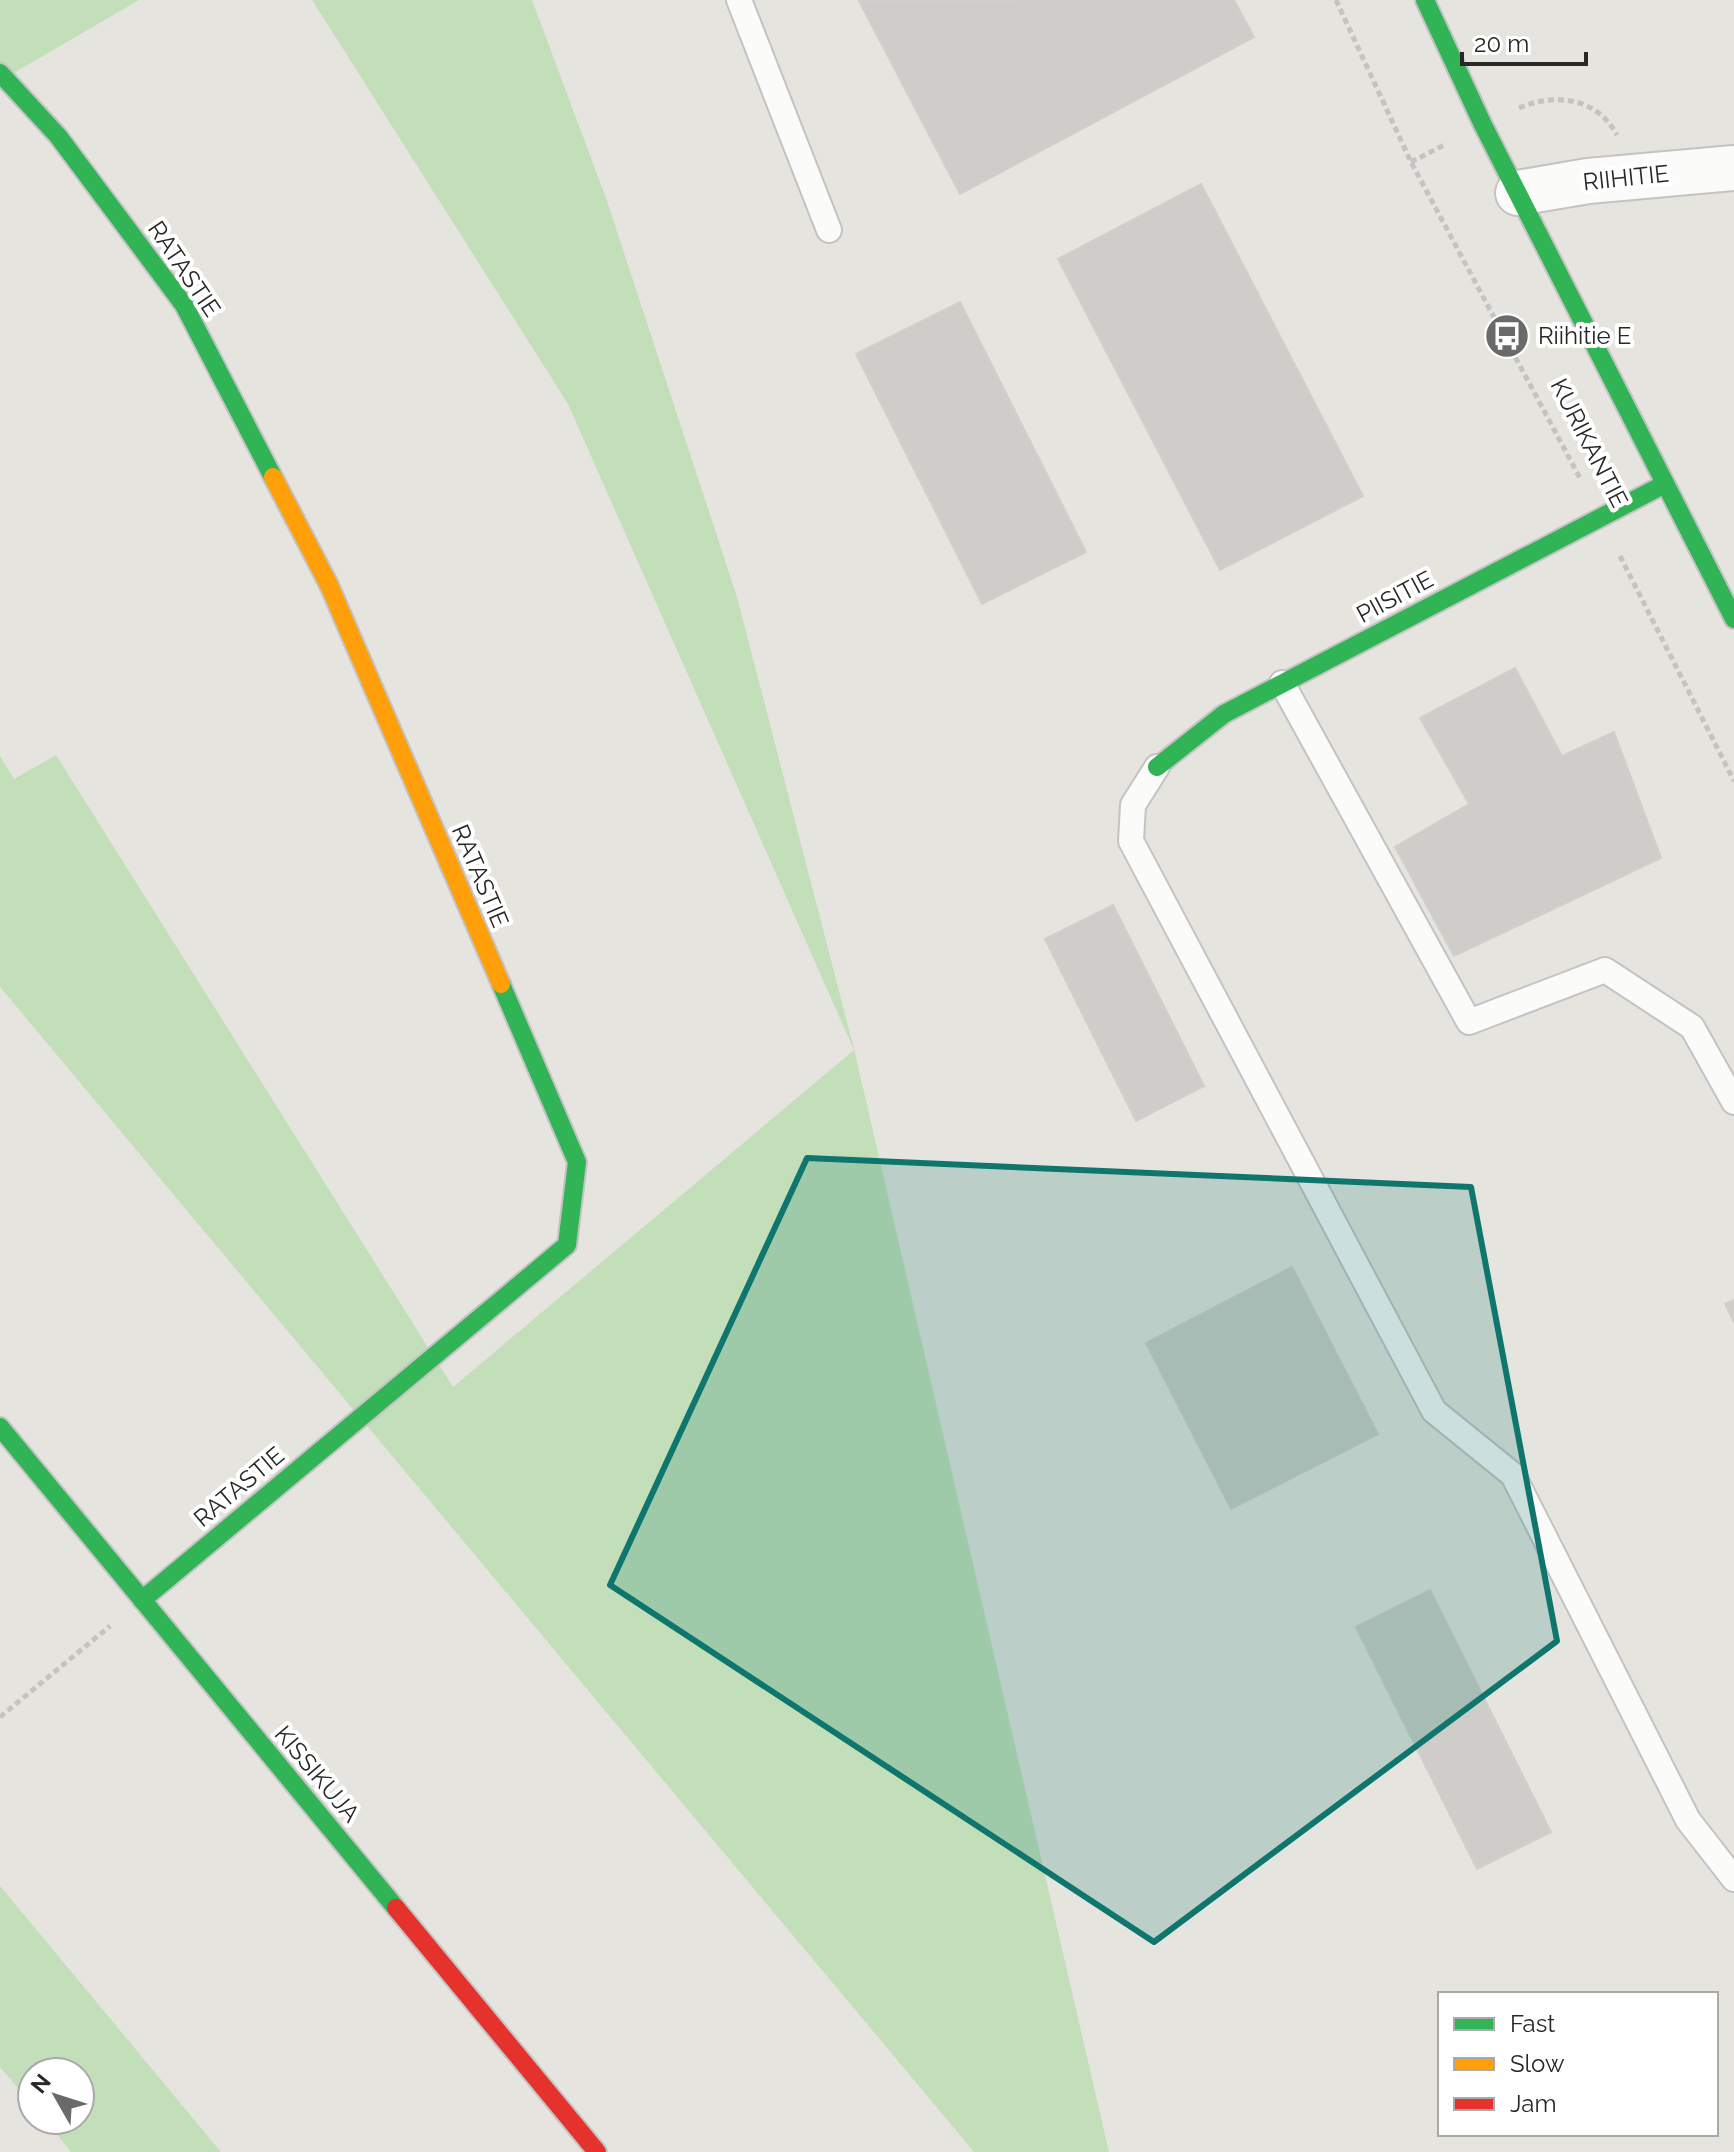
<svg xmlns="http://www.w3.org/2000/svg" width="1734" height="2152" viewBox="0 0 1734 2152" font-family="Raleway,sans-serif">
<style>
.green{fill:#c3dfb9}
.building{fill:#cfcdc9;stroke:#d1cfca;stroke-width:2}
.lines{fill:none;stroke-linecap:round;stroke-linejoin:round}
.lane-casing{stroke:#c4c3c3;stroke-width:28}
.street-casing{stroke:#c4c3c3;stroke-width:48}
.fast-casing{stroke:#c4c3c3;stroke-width:22}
.slow-casing{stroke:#c4c3c3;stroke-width:22}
.jam-casing{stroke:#c4c3c3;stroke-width:22}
.path{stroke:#c4c3c3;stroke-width:5;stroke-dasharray:6 4;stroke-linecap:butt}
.lane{stroke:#fbfbfa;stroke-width:24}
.street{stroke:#fbfbfa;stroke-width:44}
.fast{stroke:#30b455;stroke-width:18}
.slow{stroke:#ff9f0a;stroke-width:18}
.jam{stroke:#e5322d;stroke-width:18}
.marked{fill:#0f766e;fill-opacity:0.2;stroke:#0f766e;stroke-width:6;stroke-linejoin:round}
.labels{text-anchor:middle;stroke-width:8;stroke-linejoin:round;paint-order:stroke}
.street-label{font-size:24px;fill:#282828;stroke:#fff}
.poi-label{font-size:24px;fill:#282828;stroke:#fff;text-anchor:start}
</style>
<rect width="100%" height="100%" fill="#e6e4de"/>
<g class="green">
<polygon points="0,0 139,0 0,81"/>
<polygon points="312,0 532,0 606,198 737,597 854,1049 1109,2152 974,2152 0,987 0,756 14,779 56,755 453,1387 854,1050 568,404"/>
<polygon points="0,1886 221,2152 71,2152 45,2120 80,2120 80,2072 32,2072 32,2105 0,2067"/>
</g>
<g class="building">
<polygon points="1234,0 1254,37 960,194 859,1"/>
<polygon points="1201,184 1363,496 1220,570 1058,259"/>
<polygon points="960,302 1086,552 982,604 856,354"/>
<polygon points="1515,668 1562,756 1614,732 1661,858 1454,956 1395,847 1469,804 1420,718"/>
<polygon points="1113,905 1204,1086 1136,1121 1045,939"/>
<polygon points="1292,1267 1378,1434 1231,1509 1146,1343"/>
<polygon points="1734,1300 1734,1322 1725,1304"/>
<polygon points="1430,1590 1551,1832 1477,1869 1356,1627"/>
</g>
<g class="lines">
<g class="lane-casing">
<g id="lane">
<polyline points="739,0 829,230"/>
<polyline points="1282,683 1469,1022 1605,970 1692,1027 1734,1102"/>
<polyline points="1157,767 1133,805 1131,841 1434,1411 1513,1475 1688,1820 1734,1879"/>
</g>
</g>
<g class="street-casing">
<polyline id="street" points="1518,193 1588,181 1734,168"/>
</g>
<g class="fast-casing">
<g id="fast">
<polyline points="1425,0 1483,125 1734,619"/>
<polyline points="0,73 58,136 184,305 273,477"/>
<polyline points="1157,767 1224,714 1665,484"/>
<polyline points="0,1427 396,1908"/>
<polyline points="142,1600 567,1245 577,1162 501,984"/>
</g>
</g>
<g class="slow-casing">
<polyline id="slow" points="273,477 329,585 501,984"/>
</g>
<g class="jam-casing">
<polyline id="jam" points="396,1908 597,2152"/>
</g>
<g class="path">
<polyline points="1336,0 1411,162 1581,480"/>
<path d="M1519,108C1556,92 1597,98 1617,135"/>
<polyline points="1411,162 1446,144"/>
<polyline points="1620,556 1734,781"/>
<polyline points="0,1717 110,1626"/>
</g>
<use href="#lane" class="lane"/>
<use href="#street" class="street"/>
<use href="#fast" class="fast"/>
<use href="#slow" class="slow"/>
<use href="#jam" class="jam"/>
</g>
<path class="marked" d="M807,1158L1471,1187L1557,1641L1154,1942L610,1585Z"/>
<defs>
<g id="bus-disc" transform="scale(2.3)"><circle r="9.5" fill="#6a6a68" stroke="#fff"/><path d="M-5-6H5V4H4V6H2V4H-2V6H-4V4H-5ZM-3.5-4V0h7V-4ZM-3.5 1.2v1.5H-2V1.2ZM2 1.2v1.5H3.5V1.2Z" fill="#fff"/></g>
</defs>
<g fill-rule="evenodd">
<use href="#bus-disc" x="1507" y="336"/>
</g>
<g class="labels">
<g class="street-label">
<text transform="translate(1626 178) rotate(-6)" y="8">RIIHITIE</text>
<text transform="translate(184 269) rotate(56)" y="8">RATASTIE</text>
<text transform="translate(1589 443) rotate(63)" y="8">KURIKANTIE</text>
<text transform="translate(1395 597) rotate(-28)" y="8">PIISITIE</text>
<text transform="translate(480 876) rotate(67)" y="8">RATASTIE</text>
<text transform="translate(239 1487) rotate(-40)" y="8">RATASTIE</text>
<text transform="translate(317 1774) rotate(50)" y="8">KISSIKUJA</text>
</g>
<g class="poi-label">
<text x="1538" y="344">Riihitie E</text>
</g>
</g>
<rect x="1438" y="1992" width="280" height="144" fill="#ffffff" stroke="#a9a9a9" stroke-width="2"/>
<rect x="1454" y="2018" width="40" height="12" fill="#30b455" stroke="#a9a9a9" stroke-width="2"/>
<text x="1510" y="2032" font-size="24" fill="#282828">Fast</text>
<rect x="1454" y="2058" width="40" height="12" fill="#ff9f0a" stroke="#a9a9a9" stroke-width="2"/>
<text x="1510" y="2072" font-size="24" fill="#282828">Slow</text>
<rect x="1454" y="2098" width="40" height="12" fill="#e5322d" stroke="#a9a9a9" stroke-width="2"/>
<text x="1510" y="2112" font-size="24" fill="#282828">Jam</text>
<g transform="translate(56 2096) rotate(309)"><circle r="38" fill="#ffffff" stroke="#a9a9a9" stroke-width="2"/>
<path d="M0-6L14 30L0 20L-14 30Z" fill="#6a6a68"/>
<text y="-12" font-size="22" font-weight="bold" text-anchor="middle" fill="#282828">N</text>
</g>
<path d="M1462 52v12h124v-12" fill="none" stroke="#282828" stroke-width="4"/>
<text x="1474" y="52" font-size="24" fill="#282828" stroke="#ffffff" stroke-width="6" paint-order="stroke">20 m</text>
</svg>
